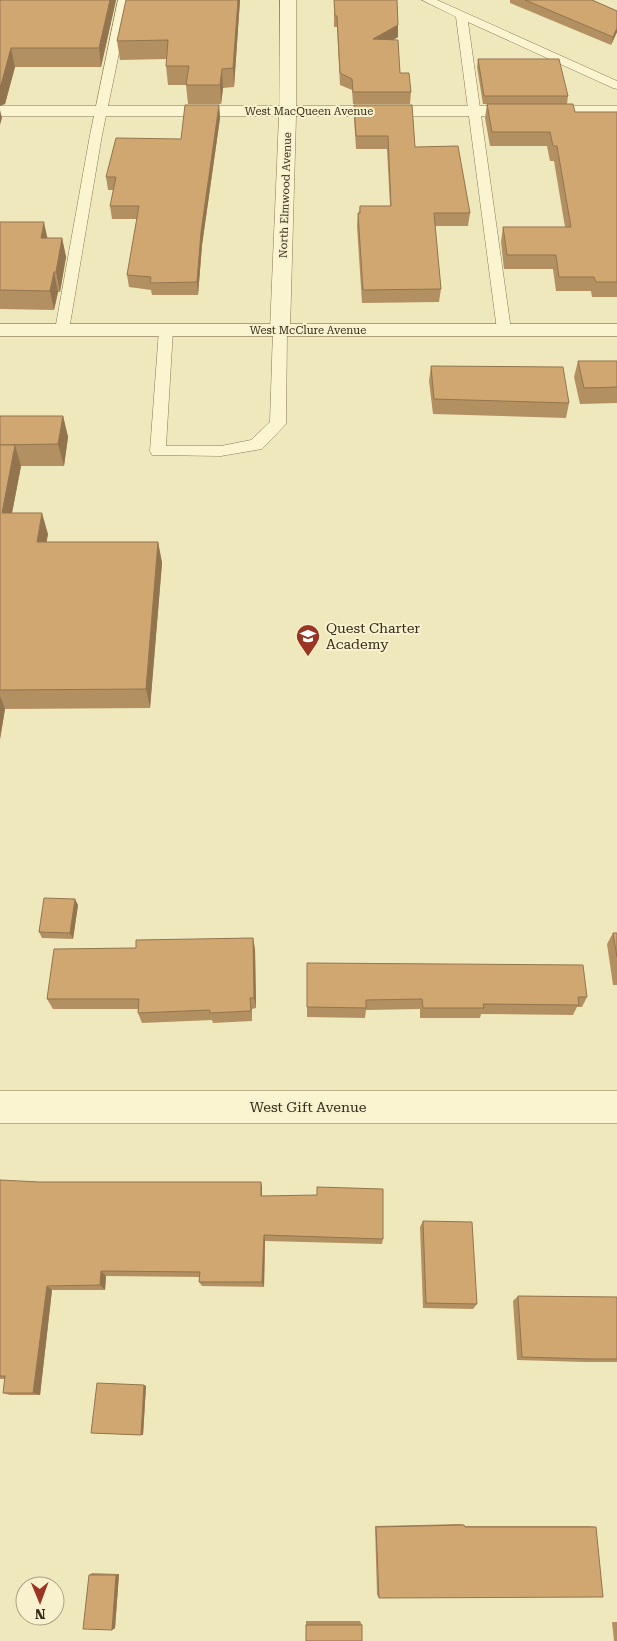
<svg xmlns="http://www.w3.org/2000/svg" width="617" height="1641" viewBox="0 0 617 1641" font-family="'Roboto Serif',serif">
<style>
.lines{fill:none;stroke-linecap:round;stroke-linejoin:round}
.lane-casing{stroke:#887855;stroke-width:1}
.street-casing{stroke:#887855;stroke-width:1}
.secondary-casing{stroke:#6a5939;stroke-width:1}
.lane{fill:#faf4d0;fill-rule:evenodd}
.street{fill:#faf4d0;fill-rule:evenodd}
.secondary{fill:#faf4d0;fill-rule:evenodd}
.wall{fill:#b39061}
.shaded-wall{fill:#92754f}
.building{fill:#d0a771;stroke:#92754f}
.labels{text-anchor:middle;stroke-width:4;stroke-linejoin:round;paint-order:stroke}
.far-street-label{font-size:11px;fill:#372c1b;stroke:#f7f1cd}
.poi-label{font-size:14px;fill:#372c1b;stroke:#f7f1cd;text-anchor:start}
.street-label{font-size:14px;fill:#372c1b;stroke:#f7f1cd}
</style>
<rect width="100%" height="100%" fill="#f0e8bd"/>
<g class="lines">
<g class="lane-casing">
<g id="lane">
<polygon points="118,0 130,0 102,135 69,330 62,335 55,330 90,135"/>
<polygon points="422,0 437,0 617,81 617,89 613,88 468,22 511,330 504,335 497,330 456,17"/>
<polygon points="166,325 173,330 166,446 221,446 251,440 270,422 273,330 280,325 285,327 287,330 286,424 262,449 256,450 221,456 152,455 150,451 159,330"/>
</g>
</g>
<g class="street-casing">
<g id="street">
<polygon points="280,0 296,0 296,106 617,106 617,116 296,116 290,330 287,334 280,336 273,334 270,330 279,116 0,116 0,106 280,106"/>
<rect x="0" y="1091" width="617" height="32"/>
</g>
</g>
<g class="secondary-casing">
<rect id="secondary" x="0" y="324" width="617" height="12"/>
</g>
<use href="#lane" class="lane"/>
<use href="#street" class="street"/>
<use href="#secondary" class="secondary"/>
</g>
<g class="wall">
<polygon points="0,0 116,0 101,67 15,67 5,104"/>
<polygon points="240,0 234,87 223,88 221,104 188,104 186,85 168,85 166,66 167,59 120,60 117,41"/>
<polygon points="334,0 397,0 398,37 393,40 400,73 411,92 410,104 353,104 352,90 340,85 337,27 334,27"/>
<polygon points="510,0 592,0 617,11 617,32 611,45 510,3"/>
<polygon points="478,59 568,96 567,104 575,112 617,112 617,297 592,297 591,291 556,291 553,269 504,269 501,242 503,227 565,227 554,161 550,161 547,146 490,146 485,118 487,104 483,104 477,67"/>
<polygon points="219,105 220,118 202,245 198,295 152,295 151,290 129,287 127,275 137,219 112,219 110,206 114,190 108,190 106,177 181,139"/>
<polygon points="354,105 415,147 470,213 468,226 435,226 441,289 439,302 362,303 357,226 358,213 359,213 360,206 390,206 387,149 356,149 354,118"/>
<polygon points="0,222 48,238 62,238 66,257 60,292 58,292 54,310 0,309"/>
<polygon points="578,361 617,361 617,403 580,404 574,377"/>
<polygon points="431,366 569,403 566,418 433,414 429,381"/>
<polygon points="0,416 63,416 68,437 64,466 21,466 12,513 48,534 46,542 158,542 162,563 150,708 5,709 0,739"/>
<polygon points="78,905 73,939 42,938 39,932"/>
<polygon points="613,933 617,933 617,985 613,985 607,944"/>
<polygon points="253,938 255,950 256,1008 252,1009 252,1021 213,1023 212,1020 142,1023 138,1013 138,1009 53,1009 47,999 136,948"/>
<polygon points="307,963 587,997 582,1007 577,1007 573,1015 481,1014 480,1018 420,1018 420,1009 366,1010 365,1018 307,1017"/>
<polygon points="0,1180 39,1182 261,1182 262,1188 262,1196 383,1239 382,1244 265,1241 264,1287 202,1286 199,1282 200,1277 106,1276 105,1290 52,1290 40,1395 10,1395 3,1393 5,1379 0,1379"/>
<polygon points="423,1221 477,1304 473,1309 423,1308 420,1227"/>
<polygon points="518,1296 617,1297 617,1362 585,1362 517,1360 513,1301"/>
<polygon points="144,1385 146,1386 143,1435 91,1433"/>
<polygon points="460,1524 464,1525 465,1526 588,1526 596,1527 379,1598 377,1595 375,1526"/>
<polygon points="92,1573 119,1574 115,1628 112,1630 89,1575"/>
<polygon points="306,1621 360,1621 362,1625 306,1641"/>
<polygon points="612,1622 617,1622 617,1641 614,1641"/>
</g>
<g class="shaded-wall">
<polygon points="110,0 116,0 101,67 99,48"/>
<polygon points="238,0 240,0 234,87 233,68"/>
<polygon points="398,25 398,37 373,51 373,39"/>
<polygon points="617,28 617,32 611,45 613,37"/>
<polygon points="11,48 15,67 5,104 0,106 0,86"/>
<polygon points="222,69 223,88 221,104 220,85"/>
<polygon points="219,105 220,118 202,245 198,295 197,282 201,232"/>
<polygon points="0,110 2,118 0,125"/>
<polygon points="44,222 48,241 41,238"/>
<polygon points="62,238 66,257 60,292 56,272"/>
<polygon points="54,272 58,292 54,310 50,291"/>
<polygon points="63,416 68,437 64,466 58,444"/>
<polygon points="15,445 21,466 8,534 2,513"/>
<polygon points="42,513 48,534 43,563 37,542"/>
<polygon points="158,542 162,563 150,708 146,689"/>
<polygon points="0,696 5,709 0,739"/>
<polygon points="75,899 78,905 73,939 70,933"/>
<polygon points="253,938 255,950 256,1008 254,998"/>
<polygon points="261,1182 262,1188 262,1202 261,1196"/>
<polygon points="264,1235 265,1241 264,1287 262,1282"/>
<polygon points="101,1271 106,1276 105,1290 100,1285"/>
<polygon points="47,1286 52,1290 40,1395 33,1393"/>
<polygon points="144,1385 146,1386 143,1435 141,1435"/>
<polygon points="119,1574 115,1628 112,1630 116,1575"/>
</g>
<g class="building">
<polygon points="0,0 110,0 99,48 11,48 1,85 0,86"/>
<polygon points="126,0 238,0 233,68 222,69 220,85 186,85 189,66 166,66 168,40 117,41"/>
<polygon points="334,0 397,0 398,25 373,39 398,40 400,73 409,73 411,92 353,92 352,79 340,73 337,16 335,16"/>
<polygon points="525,0 592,0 617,11 617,28 613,37"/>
<polygon points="478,59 559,59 568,96 484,96"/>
<polygon points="487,104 573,104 575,112 617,112 617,282 596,282 594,277 559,277 556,255 507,255 503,227 571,227 557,146 553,146 550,132 492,132"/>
<polygon points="185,105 219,105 201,232 197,282 150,283 151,277 127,275 139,206 110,206 116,177 106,177 116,138 181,139"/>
<polygon points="354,105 412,105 415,147 458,146 470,213 434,213 441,289 363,290 358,213 360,213 360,206 391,206 388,136 356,136"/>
<polygon points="0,222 44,222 41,238 62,238 56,272 54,272 50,291 0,290"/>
<polygon points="578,361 617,361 617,387 584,388"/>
<polygon points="431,366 563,367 569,403 434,399"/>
<polygon points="0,416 63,416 58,444 0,445"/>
<polygon points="0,445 15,445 2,513 42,513 37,542 158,542 146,689 0,690"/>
<polygon points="44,898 75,899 70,933 39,932"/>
<polygon points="613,933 617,933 617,957"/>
<polygon points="253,938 254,998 250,998 251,1011 210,1013 210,1010 138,1013 139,999 47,999 54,949 136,948 136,940"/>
<polygon points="307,963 583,965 587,997 578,997 579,1005 483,1004 484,1008 423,1008 422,999 366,1000 366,1008 307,1007"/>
<polygon points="0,1180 39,1182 261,1182 261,1196 317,1195 317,1187 383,1189 383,1239 264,1235 262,1282 199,1282 200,1272 101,1271 100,1285 47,1286 33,1393 3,1393 5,1376 0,1376"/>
<polygon points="423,1221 472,1222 477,1304 426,1303"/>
<polygon points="518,1296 617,1297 617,1359 592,1359 522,1357"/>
<polygon points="97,1383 144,1385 141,1435 91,1433"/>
<polygon points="464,1525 465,1527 596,1527 603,1597 379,1598 376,1527"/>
<polygon points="89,1575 116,1575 112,1630 83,1629"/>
<rect x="306" y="1625" width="56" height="16"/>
</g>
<defs>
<g id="school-pin" transform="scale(1.25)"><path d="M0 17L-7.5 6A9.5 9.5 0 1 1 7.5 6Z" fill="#9a3423" stroke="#f7f1cd"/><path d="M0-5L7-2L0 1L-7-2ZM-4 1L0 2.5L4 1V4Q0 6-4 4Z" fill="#fff"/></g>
</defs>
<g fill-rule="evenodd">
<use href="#school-pin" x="308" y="636"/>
</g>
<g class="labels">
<g class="far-street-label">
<text x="309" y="115">West MacQueen Avenue</text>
<text transform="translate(285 195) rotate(-88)" y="4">North Elmwood Avenue</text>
<text x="308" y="334">West McClure Avenue</text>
</g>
<g class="poi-label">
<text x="326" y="633">Quest Charter<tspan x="326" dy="16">Academy</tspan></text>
</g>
<g class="street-label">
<text x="308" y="1112">West Gift Avenue</text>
</g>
</g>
<g transform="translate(40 1601) rotate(179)"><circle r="24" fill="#f7f1cd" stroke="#aaa286"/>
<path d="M0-4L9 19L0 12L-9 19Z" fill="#9a3423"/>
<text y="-8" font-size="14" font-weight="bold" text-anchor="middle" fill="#372c1b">N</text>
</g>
</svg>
